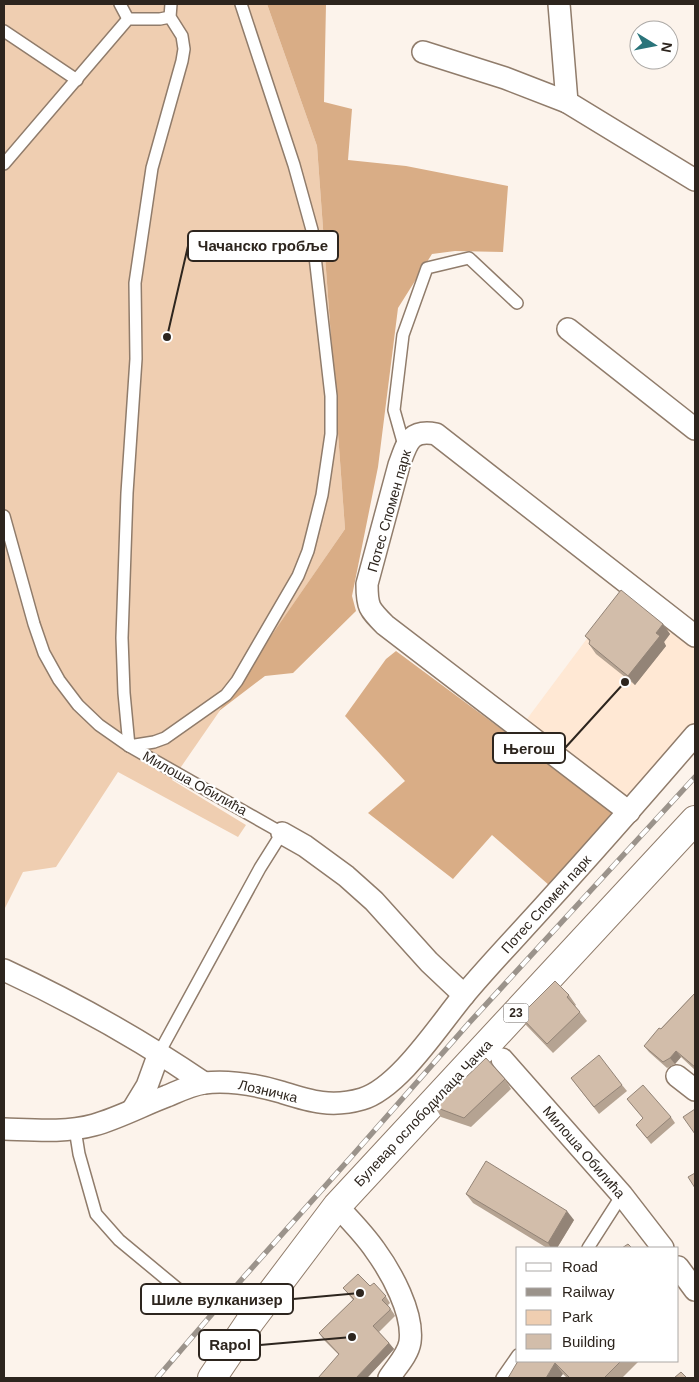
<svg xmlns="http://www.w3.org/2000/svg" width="699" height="1382" viewBox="0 0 699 1382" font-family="Helvetica,sans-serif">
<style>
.built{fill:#ffe8d4}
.green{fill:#efceb1}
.forest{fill:#d9ad86}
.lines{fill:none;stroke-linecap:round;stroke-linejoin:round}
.lane-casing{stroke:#907c6b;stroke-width:14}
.street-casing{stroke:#907c6b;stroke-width:24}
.primary-casing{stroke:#907c6b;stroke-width:30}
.lane{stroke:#fff;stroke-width:11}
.street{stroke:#fff;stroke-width:21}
.primary{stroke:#fff;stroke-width:28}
.rail-casing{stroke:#9b938b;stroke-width:5.5}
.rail{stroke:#fff;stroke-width:4;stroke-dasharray:11;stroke-linecap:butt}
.wall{fill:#b5a392}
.shaded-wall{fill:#938477}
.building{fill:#d2bdaa;stroke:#938477}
.labels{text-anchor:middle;stroke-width:4.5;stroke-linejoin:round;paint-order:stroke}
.shield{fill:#fff;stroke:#6c6662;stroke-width:1}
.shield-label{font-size:12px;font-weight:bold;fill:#2d251e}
.street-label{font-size:14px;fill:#2d251e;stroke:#fff}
.leader{fill:none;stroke:#2d251e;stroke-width:2}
.callout-dot{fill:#2d251e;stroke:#fff;stroke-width:2}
.callout{fill:#fff;stroke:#2d251e;stroke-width:2}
.callout-label{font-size:15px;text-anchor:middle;font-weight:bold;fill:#2d251e}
</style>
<rect width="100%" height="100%" fill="#fcf3eb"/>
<polygon class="built" points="624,589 695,643 695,721 628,801 524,723"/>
<polygon class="green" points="4,4 267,4 317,146 345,529 172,780 246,825 238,837 118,772 56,867 23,872 4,910"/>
<g class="forest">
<polygon points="267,4 326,4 324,102 352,109 348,160 406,166 508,186 503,252 455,251 432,254 398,308 378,467 352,596 356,611 293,673 265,676 219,711 345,529 317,146"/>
<polygon points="396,651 508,734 615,809 550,886 492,835 453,879 368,813 405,781 345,716 386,659"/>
</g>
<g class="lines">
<g class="lane-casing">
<g id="lane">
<polyline points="120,4 128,19"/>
<polyline points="171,4 170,17 182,36 184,49 182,61 152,168 135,283 136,359 127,493 122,638 124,693 129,746 154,742 165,738 226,695 237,681 298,576 308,551 322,495 331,434 331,396 312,230 294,165 241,4"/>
<polyline points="4,31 77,80"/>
<polyline points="4,164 128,19 160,19 170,17"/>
<polyline points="405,449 394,410 403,335 427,268 469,258 517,303"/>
<polyline points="4,516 34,624 44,653 59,680 78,705 99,725 129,746 282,833 260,868 159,1053"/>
<polyline points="75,1129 79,1154 96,1214 119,1240 201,1308"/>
<polyline points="588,1248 622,1195"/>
<polyline points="502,1378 518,1355"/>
</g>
</g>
<g class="street-casing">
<g id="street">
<polyline points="559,4 567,102 695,180"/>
<polyline points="423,52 505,78 567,102"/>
<polyline points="568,329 695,429"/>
<path d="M629,812L385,625C369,609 367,607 367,584L399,465C407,444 409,429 436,434L695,636"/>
<polyline points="282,833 305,846 346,876 374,901 429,962 464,995"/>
<path d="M4,970C73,1002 141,1040 204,1083"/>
<polyline points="502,1059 622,1195 663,1248"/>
<polyline points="677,1076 695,1090"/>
<polyline points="133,1109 147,1086 159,1053"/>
<path d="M4,1129C34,1130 65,1133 94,1125C119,1118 143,1105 167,1096C179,1091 191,1085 204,1083C230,1080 257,1085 281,1092C310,1101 331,1108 362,1099C399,1088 439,1025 464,995C490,964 518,935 545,905C596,849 646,792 695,735"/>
<path d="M337,1206C350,1220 364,1234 375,1250C391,1272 414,1313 410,1342C408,1355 396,1367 389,1378"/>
<polyline points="678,1267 695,1290"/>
</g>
</g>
<g class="primary-casing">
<polyline id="primary" points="212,1378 251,1320 337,1206 695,820"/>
</g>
<use href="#lane" class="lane"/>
<use href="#street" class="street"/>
<use href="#primary" class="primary"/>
<g class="rail-casing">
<polyline id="rail" points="157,1378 243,1278 352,1156 469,1023 695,777"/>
</g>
<use href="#rail" class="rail"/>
</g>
<g class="wall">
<polygon points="663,624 670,634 664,642 666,646 635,685 596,654 589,644 590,642 585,636"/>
<polygon points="695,993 695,1070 681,1057 675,1064 667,1068 649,1052 644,1046"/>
<polygon points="569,995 576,1005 575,1006 587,1021 553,1053 526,1025 520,1016"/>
<polygon points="571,1078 622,1085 627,1091 599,1114"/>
<polygon points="505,1079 511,1089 471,1127 441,1117 435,1107"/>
<polygon points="627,1099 671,1117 675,1123 651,1144 636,1125 643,1118"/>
<polygon points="466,1194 574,1220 557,1248 547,1248 473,1203"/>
<polygon points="370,1286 385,1295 390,1303 388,1305 394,1314 395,1316 379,1332 389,1343 394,1349 367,1378 318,1378 339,1355 324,1340 319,1333 353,1300 343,1288"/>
<polygon points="518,1361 639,1361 622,1378 567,1378 563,1374"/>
</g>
<g class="shaded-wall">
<polygon points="663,624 670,634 664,642 666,646 635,685 628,676 656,633"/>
<polygon points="676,1051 681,1057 675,1064 670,1058"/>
<polygon points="567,1211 574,1220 557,1248 551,1248 548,1243"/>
<polygon points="389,1343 394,1349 367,1378 356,1378"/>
<polygon points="555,1363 563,1374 560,1378 546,1378"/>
</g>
<g class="building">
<polygon points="621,590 663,624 656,633 660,636 628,676 589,644 590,640 585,636"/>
<polygon points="555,981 569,995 567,997 580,1012 547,1044 520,1016"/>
<polygon points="695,993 695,1067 676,1051 670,1058 663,1062 644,1046 659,1028 661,1029"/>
<polygon points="599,1055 622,1085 594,1107 571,1078"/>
<polygon points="486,1058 505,1079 464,1118 435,1107"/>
<polygon points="643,1085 671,1117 647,1138 636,1125 643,1118 627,1099"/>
<polygon points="695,1109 695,1134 683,1117"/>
<polygon points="486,1161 567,1211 548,1243 466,1194"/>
<polygon points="695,1173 695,1188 688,1177"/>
<polygon points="628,1244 632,1248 622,1248"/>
<polygon points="358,1274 370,1286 374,1283 385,1295 386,1296 382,1300 390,1308 390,1310 373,1326 389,1343 356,1378 318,1378 339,1354 319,1333 354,1299 343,1288"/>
<polygon points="518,1361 621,1361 604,1378 570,1378 555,1363 546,1378 508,1378"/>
<polygon points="681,1372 687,1378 674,1378"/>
</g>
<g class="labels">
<rect class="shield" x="503.5" y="1003.5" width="25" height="19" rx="4"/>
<g class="shield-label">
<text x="516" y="1017">23</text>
</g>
<g class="street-label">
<text transform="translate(389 511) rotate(-74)" y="5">Потес Спомен парк</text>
<text transform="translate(195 783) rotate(29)" y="5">Милоша Обилића</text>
<text transform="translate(546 904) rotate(-48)" y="5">Потес Спомен парк</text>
<text transform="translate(268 1091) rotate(13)" y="5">Лозничка</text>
<text transform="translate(423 1113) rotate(-47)" y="5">Булевар ослободилаца Чачка</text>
<text transform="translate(584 1152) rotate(49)" y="5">Милоша Обилића</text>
</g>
</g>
<path class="leader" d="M167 337L188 246M625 682L565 748M360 1293L293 1299M352 1337L260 1345"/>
<g class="callout-dot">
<circle cx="167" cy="337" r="5"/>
<circle cx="625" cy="682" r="5"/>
<circle cx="360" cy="1293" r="5"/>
<circle cx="352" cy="1337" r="5"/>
</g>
<g class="callout">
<rect x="188" y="231" width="150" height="30" rx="5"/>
<rect x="493" y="733" width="72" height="30" rx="5"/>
<rect x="141" y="1284" width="152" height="30" rx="5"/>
<rect x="199" y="1330" width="61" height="30" rx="5"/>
</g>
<g class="callout-label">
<text x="263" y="251">Чачанско гробље</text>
<text x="529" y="754">Његош</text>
<text x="217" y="1305">Шиле вулканизер</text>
<text x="230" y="1350">Rapol</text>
</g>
<rect width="699" height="1382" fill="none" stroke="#2d251e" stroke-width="10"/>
<rect x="516" y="1247" width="162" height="115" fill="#ffffff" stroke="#aba8a5"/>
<rect x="526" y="1263" width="25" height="8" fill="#ffffff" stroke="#aba8a5"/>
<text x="562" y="1272" font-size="15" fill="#2d251e">Road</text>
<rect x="526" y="1288" width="25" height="8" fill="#9b938b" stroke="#aba8a5"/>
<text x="562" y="1297" font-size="15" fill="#2d251e">Railway</text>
<rect x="526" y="1310" width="25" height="15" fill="#efceb1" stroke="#aba8a5"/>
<text x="562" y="1322" font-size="15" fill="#2d251e">Park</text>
<rect x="526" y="1334" width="25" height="15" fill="#d2bdaa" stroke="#aba8a5"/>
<text x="562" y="1347" font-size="15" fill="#2d251e">Building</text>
<g transform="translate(654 45) rotate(100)"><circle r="24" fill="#ffffff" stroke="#aba8a5"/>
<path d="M0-4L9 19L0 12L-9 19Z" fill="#2a747a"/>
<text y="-8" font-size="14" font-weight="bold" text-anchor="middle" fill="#2d251e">N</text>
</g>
</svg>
